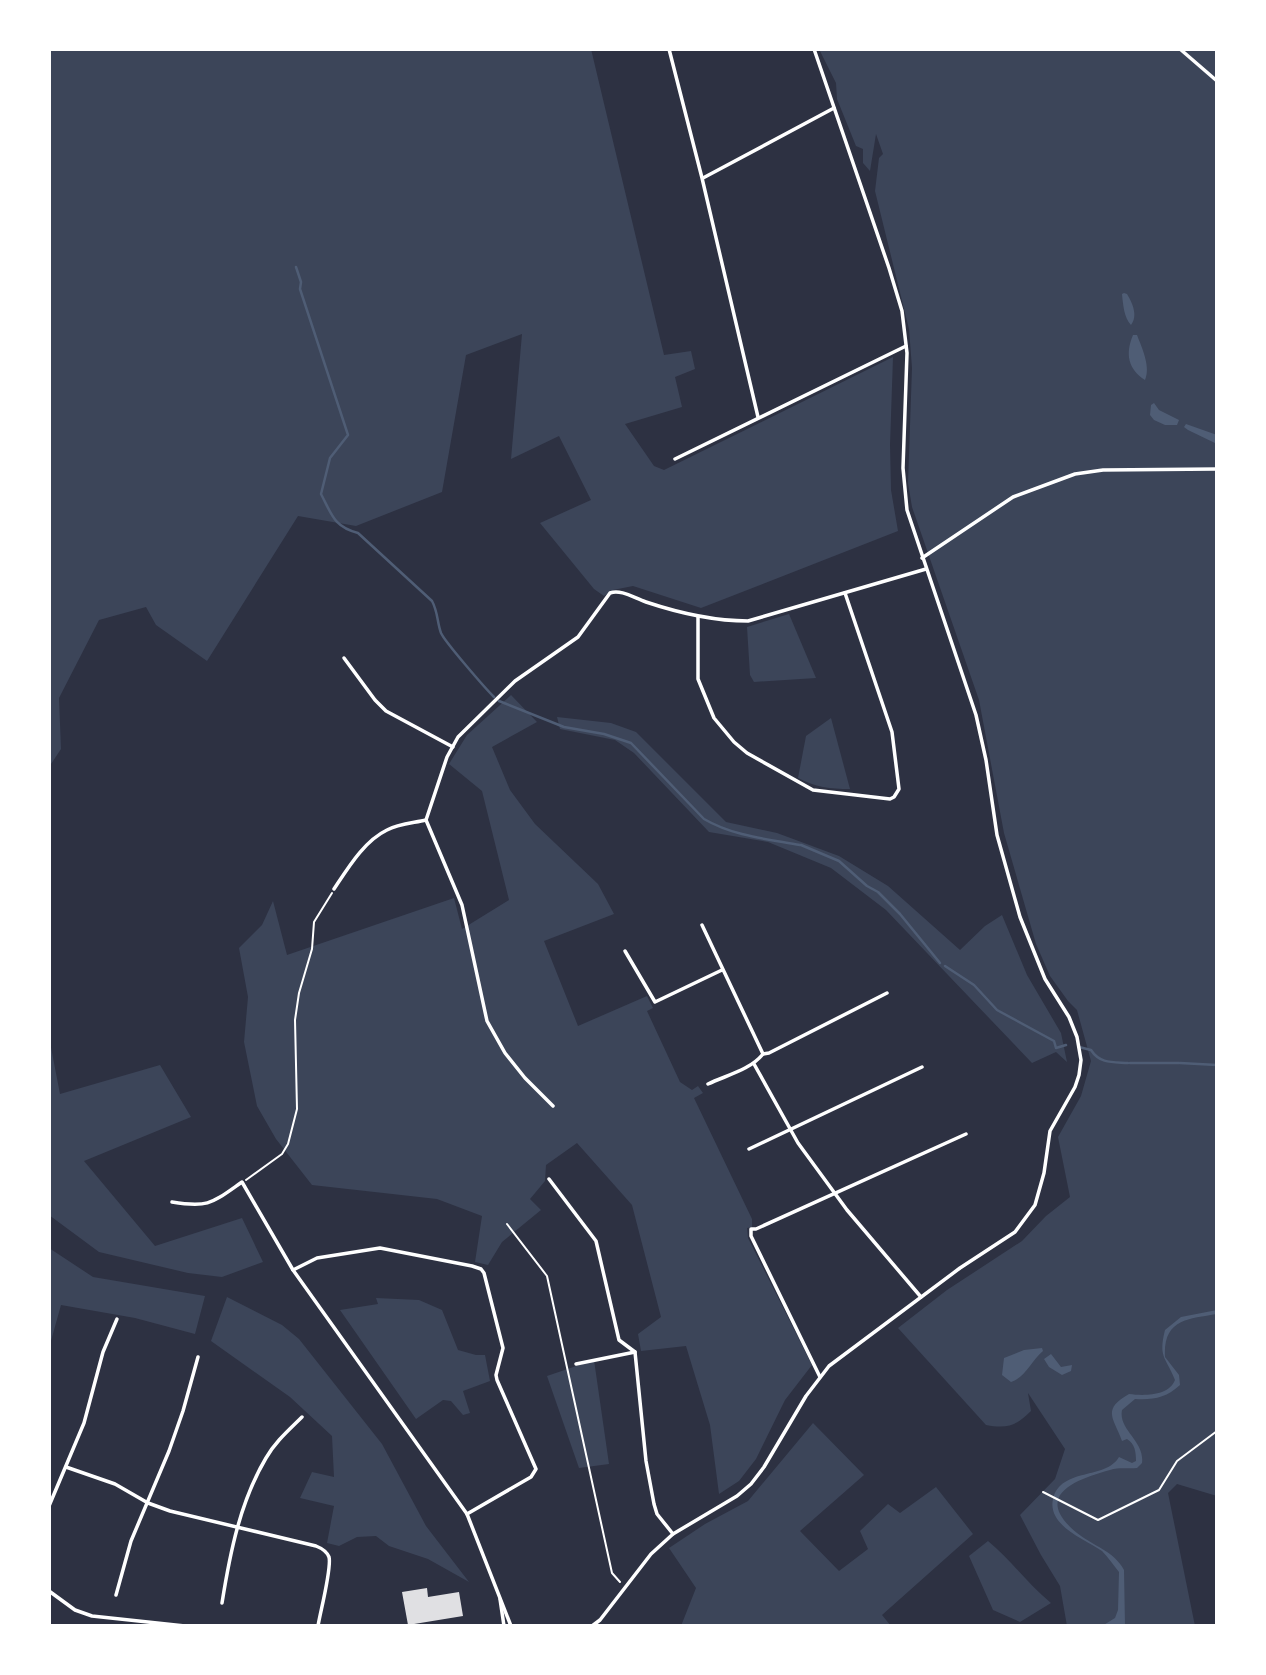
<svg xmlns="http://www.w3.org/2000/svg" width="1266" height="1675" viewBox="0 0 1266 1675" font-family="'Fira Sans Condensed',sans-serif">
<style>
.green{fill:#3c4559}
.water{fill:#4f5d75}
.lines{fill:none;stroke-linecap:round;stroke-linejoin:round}
.stream{stroke:#4f5d75;stroke-width:2.5}
.building{fill:#e0e0e3}
.path{stroke:#fff;stroke-width:2}
.minor{stroke:#fff;stroke-width:3.5}
</style>
<rect width="100%" height="100%" fill="#2d3142"/>
<g class="green">
<polygon points="49,49 591,49 664,355 691,351 695,369 675,377 682,407 625,424 654,466 664,470 893,357 890,445 891,490 898,531 701,608 633,586 613,590 604,596 594,589 540,523 591,500 559,436 511,459 522,334 466,355 442,492 356,526 298,516 207,661 156,625 146,607 99,620 59,698 61,749 49,767"/>
<path d="M819,49H1217V1496L1177,1484L1168,1493L1195,1626H1067L1060,1586L1041,1555L1020,1515L1055,1479L1065,1449L1028,1393L1031,1411C1016,1426 1007,1429 986,1425L898,1328L947,1290L1022,1241L1046,1216L1070,1197L1058,1137L1081,1096L1091,1061L1077,1010L1068,1001L1050,976L1036,944L1004,833L979,700L912,507L908,483L912,368L909,329L875,191L879,158L883,154L876,134L870,171L863,163V149L856,146L837,99L836,83Z"/>
<polygon points="789,614 816,678 754,682 750,675 747,627"/>
<polygon points="511,695 537,722 492,747 510,790 535,824 598,884 614,914 544,941 578,1026 647,996 653,1008 647,1011 680,1082 692,1090 698,1086 703,1093 694,1098 752,1219 752,1227 747,1228 748,1238 812,1365 785,1400 756,1459 739,1481 719,1494 710,1425 686,1346 641,1351 638,1334 661,1317 632,1205 577,1143 546,1165 545,1181 530,1199 541,1210 502,1242 488,1265 475,1262 482,1216 437,1199 312,1185 276,1139 257,1106 244,1042 248,997 239,948 262,925 273,901 287,955 454,898 462,929 509,900 482,791 449,764 467,735"/>
<polygon points="557,717 611,723 636,732 726,822 777,833 839,856 888,886 960,950 985,926 1002,915 1027,975 1061,1033 1067,1062 1056,1052 1032,1063 886,910 831,868 768,842 709,832 634,753 615,740 560,729"/>
<path d="M831,718L850,789C830,789 815,787 798,778L806,736Z"/>
<polygon points="49,1037 60,1094 160,1065 191,1117 84,1161 155,1246 242,1218 263,1262 222,1277 188,1273 99,1252 49,1215"/>
<polygon points="49,1248 93,1277 205,1296 195,1334 135,1318 61,1305 49,1348"/>
<polygon points="227,1297 282,1325 299,1339 382,1444 426,1526 469,1582 428,1559 389,1546 376,1536 357,1537 339,1546 327,1543 334,1506 300,1498 312,1472 334,1477 332,1436 290,1397 211,1341"/>
<polygon points="376,1298 419,1300 442,1310 458,1350 476,1355 485,1355 490,1381 463,1391 470,1413 463,1415 451,1401 443,1400 416,1419 340,1310 378,1304"/>
<polygon points="594,1360 609,1464 579,1468 547,1376"/>
<polygon points="813,1423 864,1475 800,1531 839,1571 868,1549 860,1531 888,1504 900,1513 936,1487 973,1534 882,1615 891,1626 681,1626 696,1588 669,1548 705,1524 748,1501"/>
<path d="M988,1541C1011,1560 1028,1584 1051,1603L1020,1622L993,1610L969,1556Z"/>
</g>
<g class="water">
<path d="M1124,293L1127,294C1133,304 1138,316 1131,325C1124,318 1123,304 1122,294Z"/>
<path d="M1133,335H1137C1142,348 1151,367 1145,380C1128,369 1125,354 1133,335Z"/>
<polygon points="1154,403 1159,410 1179,420 1177,425 1165,425 1154,420 1150,415 1151,405"/>
<polygon points="1186,424 1217,435 1217,444 1188,430 1184,427"/>
<path d="M1217,1310V1314C1188,1319 1163,1319 1165,1357L1179,1375L1180,1385C1166,1398 1153,1400 1135,1399L1122,1410C1118,1430 1145,1441 1142,1463L1137,1468C1128,1469 1119,1467 1110,1470C1074,1480 1032,1496 1077,1533C1093,1546 1114,1551 1124,1570L1125,1626H1102L1115,1618L1118,1610L1119,1572C1114,1566 1108,1557 1102,1551C1085,1539 1047,1526 1053,1499C1061,1467 1106,1480 1119,1457L1132,1463L1136,1461C1136,1452 1135,1444 1127,1439L1122,1441C1114,1418 1101,1410 1129,1394C1144,1396 1169,1396 1175,1380C1166,1357 1158,1358 1165,1330L1181,1317Z"/>
<path d="M1042,1348L1043,1351C1031,1361 1026,1377 1011,1382L1002,1375L1004,1358L1024,1350Z"/>
<polygon points="1051,1354 1061,1367 1072,1365 1071,1371 1062,1375 1049,1367 1044,1359"/>
</g>
<g class="lines">
<g class="stream">
<path d="M296,267L301,282L300,289L348,435L330,458L321,494C332,515 334,527 358,533L432,601C438,612 437,622 441,633C445,642 485,688 494,697"/>
<path d="M499,701L564,727L604,734L631,743L704,819C733,836 767,839 800,845"/>
<polyline points="801,845 839,861 867,886 878,892 900,914 940,963"/>
<polyline points="945,966 974,985 997,1010 1054,1041 1056,1048 1066,1045"/>
<path d="M1079,1047L1091,1050C1100,1064 1113,1062 1128,1063"/>
<polyline points="1130,1063 1179,1063"/>
<polyline points="1180,1063 1217,1065"/>
</g>
</g>
<polygon class="building" points="427,1588 428,1597 459,1592 463,1616 408,1625 402,1592"/>
<g class="lines">
<g class="path">
<polyline points="246,1180 282,1154 288,1144 297,1109 295,1020 299,993 312,949 314,922 332,893"/>
<polyline points="507,1224 547,1276 612,1573 620,1582"/>
<polyline points="1043,1492 1098,1520 1159,1490 1177,1461 1217,1431"/>
</g>
<g class="minor">
<polyline points="669,49 702,178 758,417"/>
<polyline points="1180,49 1217,81"/>
<polyline points="703,178 834,108"/>
<polyline points="675,459 906,346"/>
<polyline points="922,558 1013,497 1075,474 1103,470 1217,469"/>
<polyline points="698,617 698,679 714,718 734,742 747,753 813,790 890,799 894,797 899,789 892,732 845,593"/>
<polyline points="344,658 375,700 386,711 453,747"/>
<polyline points="426,820 462,905 487,1021 505,1053 525,1078 553,1106"/>
<path d="M334,889C348,868 364,841 387,830C398,824 413,823 426,820L447,757L458,737L515,681L578,637L610,593C621,589 634,598 646,602C679,613 713,621 748,621L926,569"/>
<polyline points="702,925 763,1054"/>
<polyline points="625,951 655,1002 722,970"/>
<polyline points="754,1064 798,1143 847,1210 921,1297"/>
<path d="M708,1084C727,1075 750,1070 763,1054L769,1053L887,993"/>
<polyline points="749,1149 922,1067"/>
<polyline points="549,1179 596,1241 619,1340 635,1352 646,1461 654,1504 657,1514 673,1534"/>
<path d="M172,1202C209,1208 212,1203 242,1182L293,1270L467,1514L511,1626"/>
<polyline points="293,1270 317,1258 380,1248 472,1266 481,1269 484,1273 503,1348 496,1375 497,1380 536,1469 531,1477 467,1514"/>
<polyline points="576,1364 635,1352"/>
<polyline points="820,1377 751,1236 751,1229 756,1229 966,1134"/>
<path d="M66,1467L115,1484L148,1503L170,1511L316,1546C321,1548 327,1552 329,1557C332,1568 320,1613 318,1626"/>
<polyline points="49,1506 84,1423 103,1352 117,1319"/>
<polyline points="49,1591 75,1610 92,1616 185,1626"/>
<polyline points="116,1595 131,1541 169,1451 183,1411 198,1357"/>
<polyline points="500,1599 504,1626"/>
<path d="M222,1603C230,1553 240,1502 266,1458C275,1442 289,1430 302,1417"/>
<polyline points="592,1626 600,1620 651,1554 673,1534 737,1496 751,1484 764,1467 806,1396 829,1366 960,1268 1015,1232 1035,1205 1044,1173 1050,1131 1075,1087 1079,1075 1081,1060 1077,1037 1069,1017 1045,979 1020,917 997,835 986,760 976,715 907,510 903,468 907,353 902,311 889,268 814,49"/>
</g>
</g>
<rect width="1266" height="1675" fill="none" stroke="#ffffff" stroke-width="102"/>
</svg>
